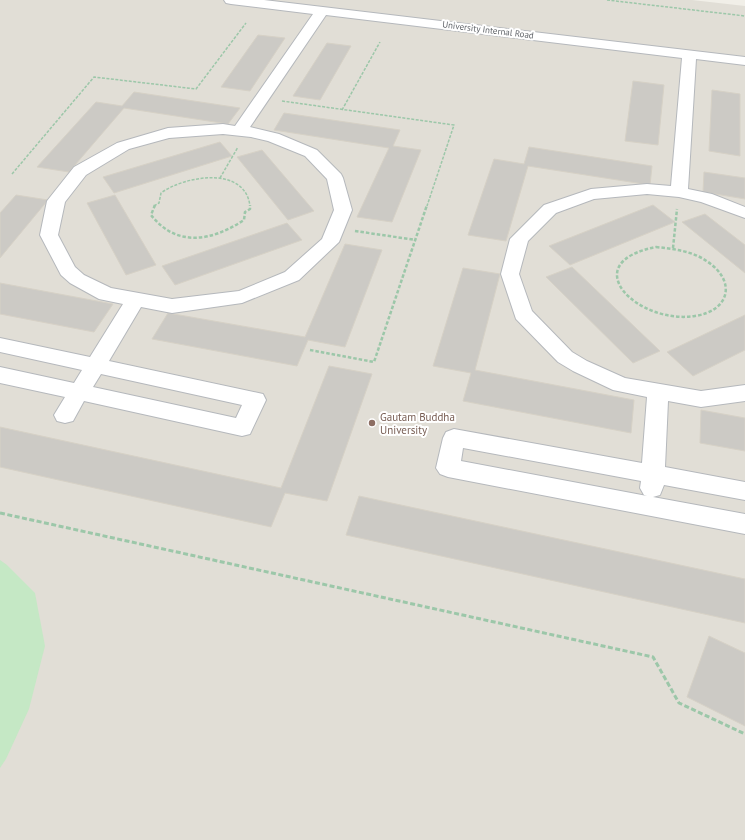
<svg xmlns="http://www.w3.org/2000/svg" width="745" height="840" viewBox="0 0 745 840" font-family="'PT Sans',sans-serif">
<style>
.education{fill:#e1ded6}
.green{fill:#c5e8c5}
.building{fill:#cccac5;stroke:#d6d1c6}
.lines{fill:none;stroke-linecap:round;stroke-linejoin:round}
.minor-casing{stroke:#b5b8bc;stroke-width:2}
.path-far2{stroke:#9cc7a9;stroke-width:1.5;stroke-dasharray:3 1.5;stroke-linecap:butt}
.path-far1{stroke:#9cc7a9;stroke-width:2.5;stroke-dasharray:3.5 2;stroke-linecap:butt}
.path{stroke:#9cc7a9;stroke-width:3;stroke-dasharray:5 2.5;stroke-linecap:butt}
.minor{fill:#fff;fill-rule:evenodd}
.education-dot{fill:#8d6e63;stroke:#fff;stroke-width:1.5}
.labels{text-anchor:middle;stroke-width:4;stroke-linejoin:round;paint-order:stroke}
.far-street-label{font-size:9px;fill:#5f6368;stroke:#fff}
.education-label{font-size:11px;fill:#785e54;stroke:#fff;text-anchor:start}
</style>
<rect width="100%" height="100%" fill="#f1efe8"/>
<polygon class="education" points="0,0 692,0 745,6 745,840 0,840"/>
<polygon class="green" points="0,560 7,565 35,593 45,646 29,709 6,759 0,768"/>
<g class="building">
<polygon points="258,35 285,38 250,91 221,87"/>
<polygon points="327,43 351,46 320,100 293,96"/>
<polygon points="633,81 664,85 658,145 625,141"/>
<polygon points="712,90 740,94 740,156 709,151"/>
<polygon points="134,92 240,108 228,124 124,108 69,172 37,167 96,102 122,106"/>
<polygon points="284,113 400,130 393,146 421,150 392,222 357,217 389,148 274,130"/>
<polygon points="220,142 232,156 114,193 103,177"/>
<polygon points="529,147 652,166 650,185 528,166 506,241 468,235 494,159 524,164"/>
<polygon points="262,150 314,211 288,220 237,157"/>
<polygon points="704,172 745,178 745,199 703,192"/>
<polygon points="16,195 48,200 0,258 0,213"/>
<polygon points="115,195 156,265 126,275 87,203"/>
<polygon points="653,205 675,222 570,265 549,246"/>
<polygon points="705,214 745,245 745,273 682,222"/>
<polygon points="287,223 302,240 175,285 162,266"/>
<polygon points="345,244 382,250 345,347 308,340 297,366 152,339 168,313 305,337"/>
<polygon points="572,267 660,351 633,363 546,277"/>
<polygon points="463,268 500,274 475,370 634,400 631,433 463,401 471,373 433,366"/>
<polygon points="0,283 113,304 94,332 0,314"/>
<polygon points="745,315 745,350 693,376 667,352"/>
<polygon points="329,366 372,374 327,501 285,493 271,527 0,467 0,427 281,488"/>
<polygon points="701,410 745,418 745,451 700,443"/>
<polygon points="359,496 745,579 745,623 346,535"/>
<polygon points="709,636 745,653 745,726 687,697"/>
</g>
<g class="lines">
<g class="minor-casing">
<path id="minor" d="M224,0H264L745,57V65L696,59L688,189L712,194L745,207V218L701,202L679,197L647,194L594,199L556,213L528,241L519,274L532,311L572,352L587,361L625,378L701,391L745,385V401L701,407L668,401L665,467L745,482V500L664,485L660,495L653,497L745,514V534L448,477L440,474L436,468L443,438L446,432L454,429L642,463L647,397L613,390L573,371L558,362L516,319L501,274L510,239L544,205L591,189L647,184L671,186L682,58L326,15L250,127L279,134L317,150L341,174L343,178L352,210L339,242L299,280L242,303L172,313L141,307L109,361L263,394L266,400L250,434L242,436L84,401L73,421L65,423L57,421L54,415L65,397L0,383V367L74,383L82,370L0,352V338L90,357L123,304L99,299L70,283L61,275L40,235L47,201L74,167L117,143L168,128L223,124L235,126L313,14L231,4L226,3ZM223,134L251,137L268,141L305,156L327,179L334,210L322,239L285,272L239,291L172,299L111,288L84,275L75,267L58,235L65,202L86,175L129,149L169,138ZM101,374L242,405L236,418L93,387ZM463,448L641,481L640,488L644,495L647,496L461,461Z"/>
</g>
<g class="path-far2">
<polyline points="607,0 745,16"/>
<polyline points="282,101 454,125 427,206"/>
<polyline points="342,110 380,42"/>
<polyline points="12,174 94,77 196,89 246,23"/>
<polyline points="220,178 238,147"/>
<path d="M154,206L159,203L161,193C184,176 245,165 250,206"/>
</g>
<g class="path-far1">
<path d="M155,205L151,215C177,248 212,241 244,220L245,212L250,209V205"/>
<polyline points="355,231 416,240"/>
<path d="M656,247C674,249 693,251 708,262C737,282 729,311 695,316C638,325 574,263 656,247Z"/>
<polyline points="673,248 677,209"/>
<polyline points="310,350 374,362 427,205"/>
</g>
<polyline class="path" points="0,513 653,657 679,703 745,734"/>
<use href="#minor" class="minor"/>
</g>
<circle class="education-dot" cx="372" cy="423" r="4"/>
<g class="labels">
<g class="far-street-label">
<text transform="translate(488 30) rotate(7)" y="3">University Internal Road</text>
</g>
<g class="education-label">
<text x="380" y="421">Gautam Buddha<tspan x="380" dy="13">University</tspan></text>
</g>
</g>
</svg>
